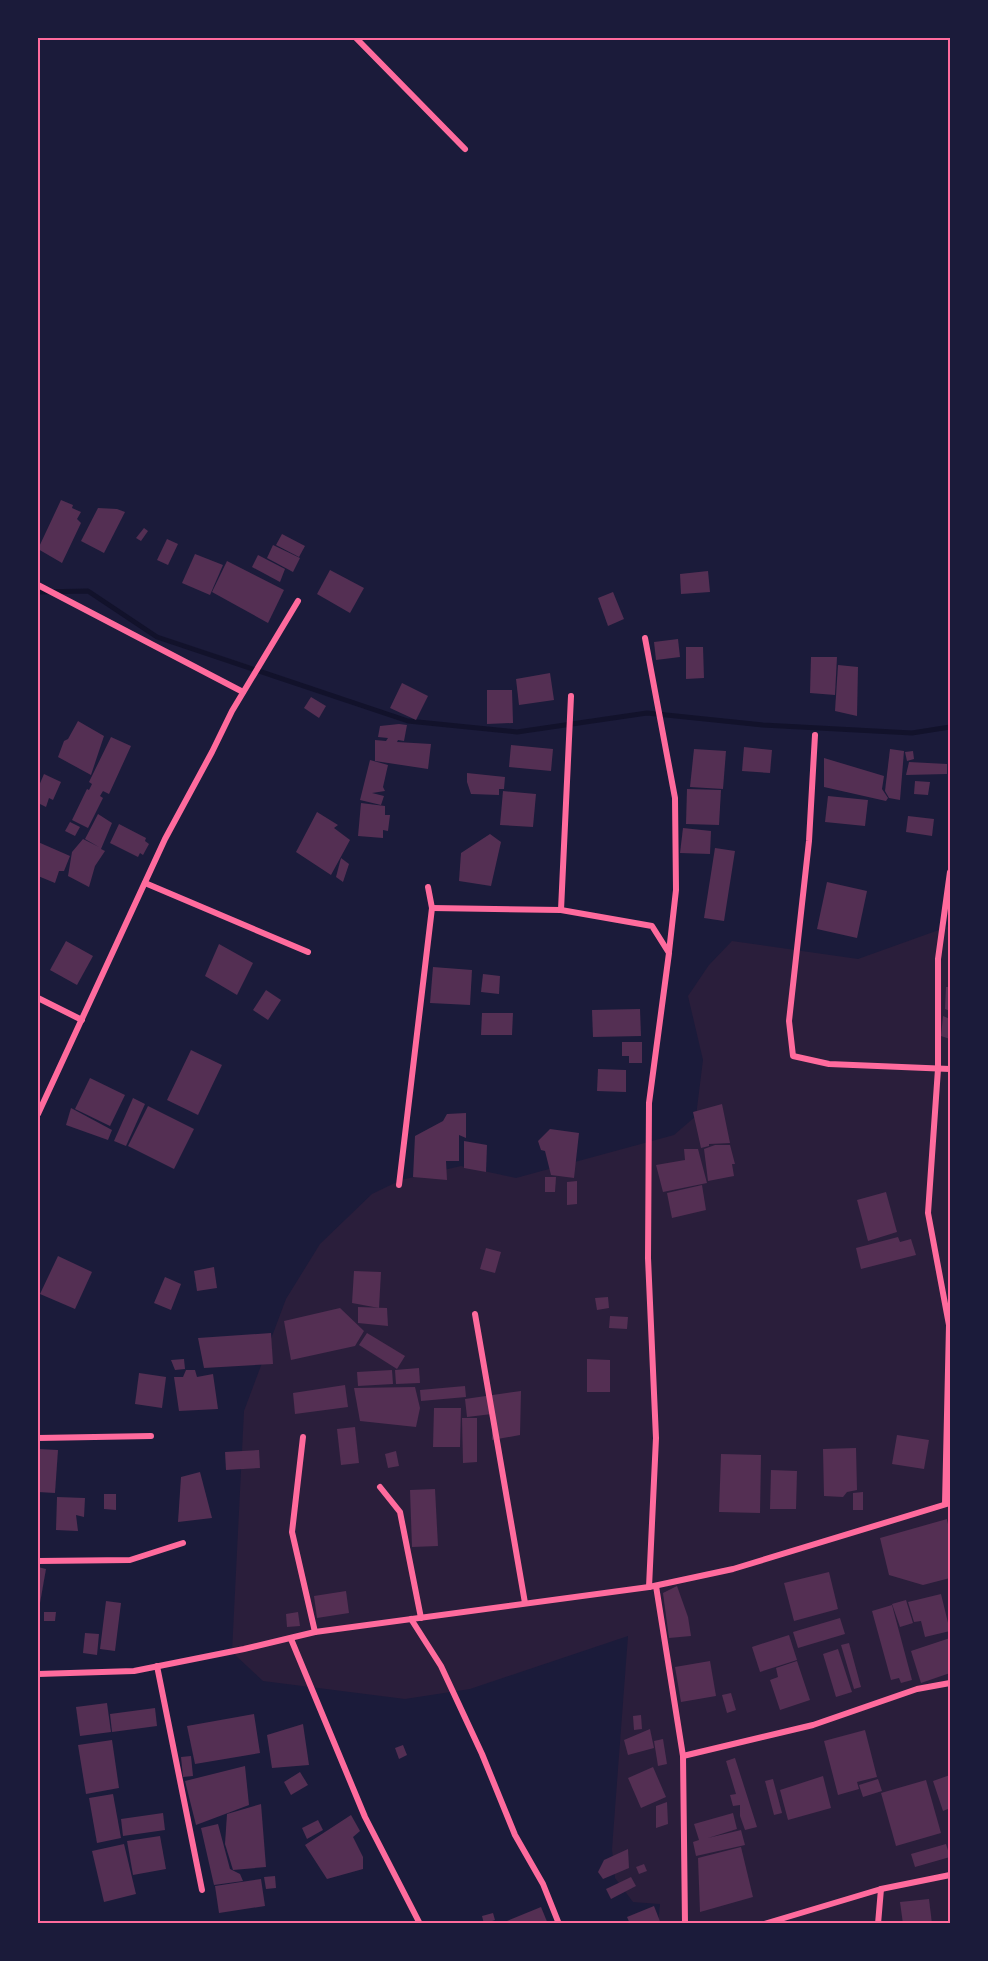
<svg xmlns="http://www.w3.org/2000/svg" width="988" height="1961" viewBox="0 0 988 1961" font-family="'Fira Sans Condensed',sans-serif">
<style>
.green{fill:#2a1e3b}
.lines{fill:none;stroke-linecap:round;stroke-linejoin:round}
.stream{stroke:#12122b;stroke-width:5}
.building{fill:#542f53}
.minor{stroke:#ff6b9d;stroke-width:6}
.neatline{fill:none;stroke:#ff6b9d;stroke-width:2}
</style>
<rect width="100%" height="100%" fill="#1b1b3a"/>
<polygon class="green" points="950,926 950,1923 658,1923 660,1904 633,1902 615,1878 612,1849 628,1636 470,1689 405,1699 263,1681 232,1652 244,1411 286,1299 320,1244 372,1194 401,1180 461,1166 516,1178 674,1135 696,1116 703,1060 688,996 709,965 732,941 858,959"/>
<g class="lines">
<polyline class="stream" points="38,592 88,591 157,637 408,721 517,732 647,713 763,725 912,733 950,727"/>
</g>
<g class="building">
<polygon points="61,500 73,505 72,508 81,512 77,519 81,523 62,563 38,549"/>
<polygon points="98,508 117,509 125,512 104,553 81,541"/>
<polygon points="144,528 148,531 141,541 136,538"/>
<polygon points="282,534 305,546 299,557 276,545"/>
<polygon points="167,539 178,544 168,565 157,560"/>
<polygon points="273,545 300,558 293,572 267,558"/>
<polygon points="195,554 223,565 210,595 182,583"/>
<polygon points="258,555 285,569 280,582 252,567"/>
<polygon points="227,561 284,590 268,623 212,592"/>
<polygon points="330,570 364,588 350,613 317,594"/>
<polygon points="708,571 710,592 681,594 680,574"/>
<polygon points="613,592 624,619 608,626 598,598"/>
<polygon points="678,639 680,657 656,660 654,642"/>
<polygon points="686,647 703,647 704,678 686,679"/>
<polygon points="811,657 837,657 835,695 810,693"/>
<polygon points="838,665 858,667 857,716 835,711"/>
<polygon points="550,673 554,700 519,705 516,679"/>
<polygon points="402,683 428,696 416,720 390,708"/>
<polygon points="487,690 512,690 513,723 487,724"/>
<polygon points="311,697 326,706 319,718 304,708"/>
<polygon points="78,721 104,736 91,775 58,757 64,741 68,739"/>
<polygon points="399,724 407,725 404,741 398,740 397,742 431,744 428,769 375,761 375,740 386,741 388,738 378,737 380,726"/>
<polygon points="111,737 131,746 109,794 97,788 103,791 100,796 103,798 88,828 72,820 87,789 89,790 92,784 89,782"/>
<polygon points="511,745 553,749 551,771 509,767"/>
<polygon points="744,747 772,750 770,773 742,771"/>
<polygon points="694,749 726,751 723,789 690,787"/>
<polygon points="890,749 904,751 900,800 889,798 885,791"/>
<polygon points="913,751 914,759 907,761 905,752"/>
<polygon points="824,758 884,776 882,789 888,798 886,801 824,787"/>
<polygon points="370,760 388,765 383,787 385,791 372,793 384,796 381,805 360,800"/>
<polygon points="909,762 947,764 947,774 906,775"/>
<polygon points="467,773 505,777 504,789 499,789 499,795 471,794 467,782"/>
<polygon points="44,774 61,782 53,800 49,798 46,807 38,803 38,788"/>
<polygon points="915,781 930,782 928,795 914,794"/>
<polygon points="687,789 721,790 719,825 686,824"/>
<polygon points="503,791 536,794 533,827 500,825"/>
<polygon points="828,796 868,800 865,826 825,822"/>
<polygon points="361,803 385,806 385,815 390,815 388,831 383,830 383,838 358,836"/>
<polygon points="317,812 338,825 334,828 350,840 331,875 296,852"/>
<polygon points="98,814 112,823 101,849 105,851 95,866 89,887 68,876 72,852 83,839 99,847 85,839"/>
<polygon points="908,816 934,819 932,836 906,832"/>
<polygon points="70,822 80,827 75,836 65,831"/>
<polygon points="119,824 146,838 145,841 149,844 143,855 140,853 138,857 110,843"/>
<polygon points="683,828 711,831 710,854 680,853"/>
<polygon points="490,834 501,842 491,886 459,881 461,853"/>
<polygon points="38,842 70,856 64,871 59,871 55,883 38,876"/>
<polygon points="715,848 735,851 724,921 704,918"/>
<polygon points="341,858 349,864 343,882 336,877"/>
<polygon points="827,882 867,891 857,938 817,929"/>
<polygon points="66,941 93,956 77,985 50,970"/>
<polygon points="219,944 253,963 237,995 205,976"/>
<polygon points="433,967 472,970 470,1005 430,1003"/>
<polygon points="483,974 500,976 499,994 481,992"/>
<polygon points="946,987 950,987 950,1011 945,1009"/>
<polygon points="266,990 281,1000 268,1020 253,1010"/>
<polygon points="640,1009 641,1036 593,1037 592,1010"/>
<polygon points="482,1013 513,1013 512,1035 481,1035"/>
<polygon points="943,1016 950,1019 950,1039 941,1036"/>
<polygon points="622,1042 642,1042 642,1063 629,1063 629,1056 622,1056"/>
<polygon points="191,1050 222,1065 198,1115 167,1100"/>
<polygon points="598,1069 626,1070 626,1092 597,1091"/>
<polygon points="90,1078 125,1095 110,1126 75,1109"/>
<polygon points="133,1098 145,1104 126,1146 114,1141"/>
<polygon points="722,1104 730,1143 709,1144 709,1146 701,1148 693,1112"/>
<polygon points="148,1106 194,1129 174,1169 128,1146"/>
<polygon points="71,1108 112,1130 108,1140 66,1125"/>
<polygon points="466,1113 466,1138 459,1135 459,1161 446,1161 447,1180 413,1177 415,1136 443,1121 447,1114"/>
<polygon points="550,1129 579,1133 574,1178 551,1175 545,1151 541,1150 538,1141"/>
<polygon points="464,1141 487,1145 486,1172 464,1168"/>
<polygon points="715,1145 730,1145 735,1164 732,1164 734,1176 708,1181 704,1149"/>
<polygon points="684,1149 698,1149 707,1183 663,1192 656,1165 685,1160"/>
<polygon points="545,1177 556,1177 555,1192 545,1192"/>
<polygon points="577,1181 577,1204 567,1205 567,1182"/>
<polygon points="702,1185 706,1210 672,1218 667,1193"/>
<polygon points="886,1192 897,1232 868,1241 857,1200"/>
<polygon points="898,1237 900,1242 911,1239 916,1255 861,1269 856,1248"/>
<polygon points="486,1248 501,1252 495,1273 480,1269"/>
<polygon points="58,1256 92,1272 75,1309 40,1294"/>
<polygon points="214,1267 217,1288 197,1291 194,1271"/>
<polygon points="354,1271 381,1272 379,1308 352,1303"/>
<polygon points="165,1277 181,1284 171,1310 154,1303"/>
<polygon points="608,1297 609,1308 597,1310 595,1298"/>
<polygon points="358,1307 387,1308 388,1326 358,1323"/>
<polygon points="340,1308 364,1331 355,1346 291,1360 284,1321"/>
<polygon points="610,1316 628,1317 627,1329 609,1328"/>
<polygon points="271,1333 273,1364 204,1368 198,1338"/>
<polygon points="367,1333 405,1356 397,1369 359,1345"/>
<polygon points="184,1359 185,1369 175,1370 171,1360"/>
<polygon points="587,1359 610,1360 610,1392 587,1392"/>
<polygon points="419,1368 420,1383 396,1384 395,1370"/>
<polygon points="186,1370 195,1370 197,1377 213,1374 218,1409 179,1411 174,1377 183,1377"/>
<polygon points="392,1370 393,1384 358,1386 357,1372"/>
<polygon points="139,1373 166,1377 162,1408 135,1404"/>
<polygon points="345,1385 348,1407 295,1414 293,1393"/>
<polygon points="465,1386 466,1397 421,1401 420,1390"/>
<polygon points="415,1387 420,1408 416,1427 360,1421 354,1388"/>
<polygon points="521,1391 520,1435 492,1440 492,1414 467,1417 465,1399"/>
<polygon points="434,1408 461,1408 460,1447 433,1447"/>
<polygon points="462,1418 477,1418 477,1462 463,1463"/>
<polygon points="355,1427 359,1463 341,1465 337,1429"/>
<polygon points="897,1435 929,1440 924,1469 892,1464"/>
<polygon points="856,1448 857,1490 847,1492 843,1497 824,1496 823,1449"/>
<polygon points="38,1449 58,1450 55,1493 38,1492"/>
<polygon points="259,1450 260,1468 226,1470 225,1452"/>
<polygon points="396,1451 399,1466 388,1468 385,1454"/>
<polygon points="721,1454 761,1455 760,1513 719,1512"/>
<polygon points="771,1470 797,1471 796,1509 770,1509"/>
<polygon points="200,1472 212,1518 178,1522 181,1477"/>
<polygon points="435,1489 438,1546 412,1547 410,1490"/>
<polygon points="863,1492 863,1510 853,1510 853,1493"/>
<polygon points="104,1494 116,1494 116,1510 104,1509"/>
<polygon points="57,1497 85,1498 84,1517 76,1515 78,1531 56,1530"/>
<polygon points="947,1519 950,1534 950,1578 923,1585 889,1575 880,1538"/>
<polygon points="38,1567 46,1569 40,1603 38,1602"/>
<polygon points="829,1572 838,1609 794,1621 784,1583"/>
<polygon points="677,1586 688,1617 691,1636 669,1638 663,1593"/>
<polygon points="346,1591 349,1613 317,1618 314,1596"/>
<polygon points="941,1594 950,1631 925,1637 921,1621 914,1622 908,1602"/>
<polygon points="906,1600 913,1623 900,1627 892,1604"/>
<polygon points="106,1601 121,1603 115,1651 100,1649"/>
<polygon points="892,1605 912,1680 901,1683 899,1678 891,1680 872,1611"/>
<polygon points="44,1612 56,1612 55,1621 44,1621"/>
<polygon points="298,1612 300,1626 287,1627 286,1614"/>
<polygon points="840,1618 845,1634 798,1648 793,1632"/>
<polygon points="85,1633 99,1634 97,1655 83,1653"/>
<polygon points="789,1635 797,1660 760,1672 752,1647"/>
<polygon points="950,1638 950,1673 921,1683 911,1651"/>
<polygon points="849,1643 861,1687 854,1689 841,1645"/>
<polygon points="838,1649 852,1692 836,1697 823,1654"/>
<polygon points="710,1661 716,1696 681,1702 675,1667"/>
<polygon points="797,1661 810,1700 780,1710 770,1680 778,1677 776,1668"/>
<polygon points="731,1693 736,1710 727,1713 722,1695"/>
<polygon points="107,1703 111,1732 80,1736 76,1707"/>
<polygon points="155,1708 157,1726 112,1732 110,1714"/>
<polygon points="254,1714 260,1753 195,1764 187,1726"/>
<polygon points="641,1715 642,1729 634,1730 633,1716"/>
<polygon points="303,1724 309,1765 272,1768 267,1735"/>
<polygon points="650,1729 654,1748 628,1755 624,1740"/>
<polygon points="865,1730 877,1777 857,1782 859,1789 838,1795 824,1741"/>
<polygon points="663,1739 667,1764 658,1766 654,1741"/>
<polygon points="112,1740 119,1788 86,1794 78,1745"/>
<polygon points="403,1745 407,1755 399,1759 395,1748"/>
<polygon points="191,1756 193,1776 183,1777 181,1757"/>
<polygon points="735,1758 757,1827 745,1830 740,1816 740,1805 733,1806 730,1795 736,1794 726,1761"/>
<polygon points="245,1766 249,1805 196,1825 185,1781"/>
<polygon points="653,1767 666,1797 641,1808 628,1778"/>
<polygon points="300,1772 308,1785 291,1795 284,1782"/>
<polygon points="950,1775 950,1808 943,1811 933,1781"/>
<polygon points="823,1776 831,1808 788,1820 780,1790"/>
<polygon points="773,1779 782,1813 774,1815 765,1781"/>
<polygon points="878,1779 882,1791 863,1797 859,1785"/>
<polygon points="926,1780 941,1833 896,1846 881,1793"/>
<polygon points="113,1794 121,1838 97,1843 89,1798"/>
<polygon points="667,1802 668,1824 656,1828 656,1806"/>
<polygon points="261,1804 266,1867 233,1870 225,1844 227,1814"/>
<polygon points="163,1813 165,1830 123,1836 121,1819"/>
<polygon points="733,1813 737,1829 708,1838 741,1830 745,1845 696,1856 693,1842 699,1840 694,1824"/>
<polygon points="351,1815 360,1831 353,1837 363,1857 363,1869 327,1879 305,1845"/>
<polygon points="318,1820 323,1830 307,1839 302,1828"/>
<polygon points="218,1824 230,1869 240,1874 243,1881 214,1885 201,1828"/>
<polygon points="160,1836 166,1869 133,1875 127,1841"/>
<polygon points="124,1844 136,1894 104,1902 92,1851"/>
<polygon points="946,1844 950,1857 915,1867 911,1854"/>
<polygon points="741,1847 753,1897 700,1912 698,1858"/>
<polygon points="628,1849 629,1868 603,1879 598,1872 604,1860"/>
<polygon points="644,1864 647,1871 639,1874 636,1867"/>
<polygon points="275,1876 276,1888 266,1889 264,1877"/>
<polygon points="631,1877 636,1886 611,1899 606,1889"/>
<polygon points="261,1879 265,1906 219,1913 215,1886"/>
<polygon points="929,1899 932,1924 903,1924 900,1902"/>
<polygon points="654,1906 661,1924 630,1924 627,1917"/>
<polygon points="541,1907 548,1924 502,1924 502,1923"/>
<polygon points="493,1913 495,1920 484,1924 482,1916"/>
</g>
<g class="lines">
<g class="minor">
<polyline points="356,38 465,149"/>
<polyline points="38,585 243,692"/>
<polyline points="645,638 675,798 676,890 669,952"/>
<polyline points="815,735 809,841 789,1021 793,1056 829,1064 950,1069"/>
<polyline points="145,883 308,952"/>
<polyline points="432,908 561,910 652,926 669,953 649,1103 648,1258 656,1438 649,1587"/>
<polyline points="561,910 571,696"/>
<polyline points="38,998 82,1020"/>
<polyline points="38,1114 165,839 212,752 232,711 298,601"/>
<polyline points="399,1185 432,908 428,887"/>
<polyline points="475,1314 525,1603"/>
<polyline points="303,1437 292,1532 315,1632"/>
<polyline points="38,1438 151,1436"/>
<polyline points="380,1487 400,1512 421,1618"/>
<polyline points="945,1504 949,1325 928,1213 938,1069 938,959 950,872"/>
<polyline points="38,1561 130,1560 183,1543"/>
<polyline points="656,1586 683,1756 685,1924"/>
<polyline points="411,1619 441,1666 482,1754 515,1835 543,1884 559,1924"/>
<polyline points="291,1639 365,1817 420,1924"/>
<polyline points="157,1666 202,1890"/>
<polyline points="38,1674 134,1671 244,1649 315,1632 649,1587 733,1569 950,1503"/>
<polyline points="683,1756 813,1725 917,1689 950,1683"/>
<polyline points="764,1924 881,1889 950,1875"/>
<polyline points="878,1924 881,1889"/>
</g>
</g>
<rect width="988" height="1961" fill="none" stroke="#1b1b3a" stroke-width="78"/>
<rect x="39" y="39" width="910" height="1883" class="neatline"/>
</svg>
